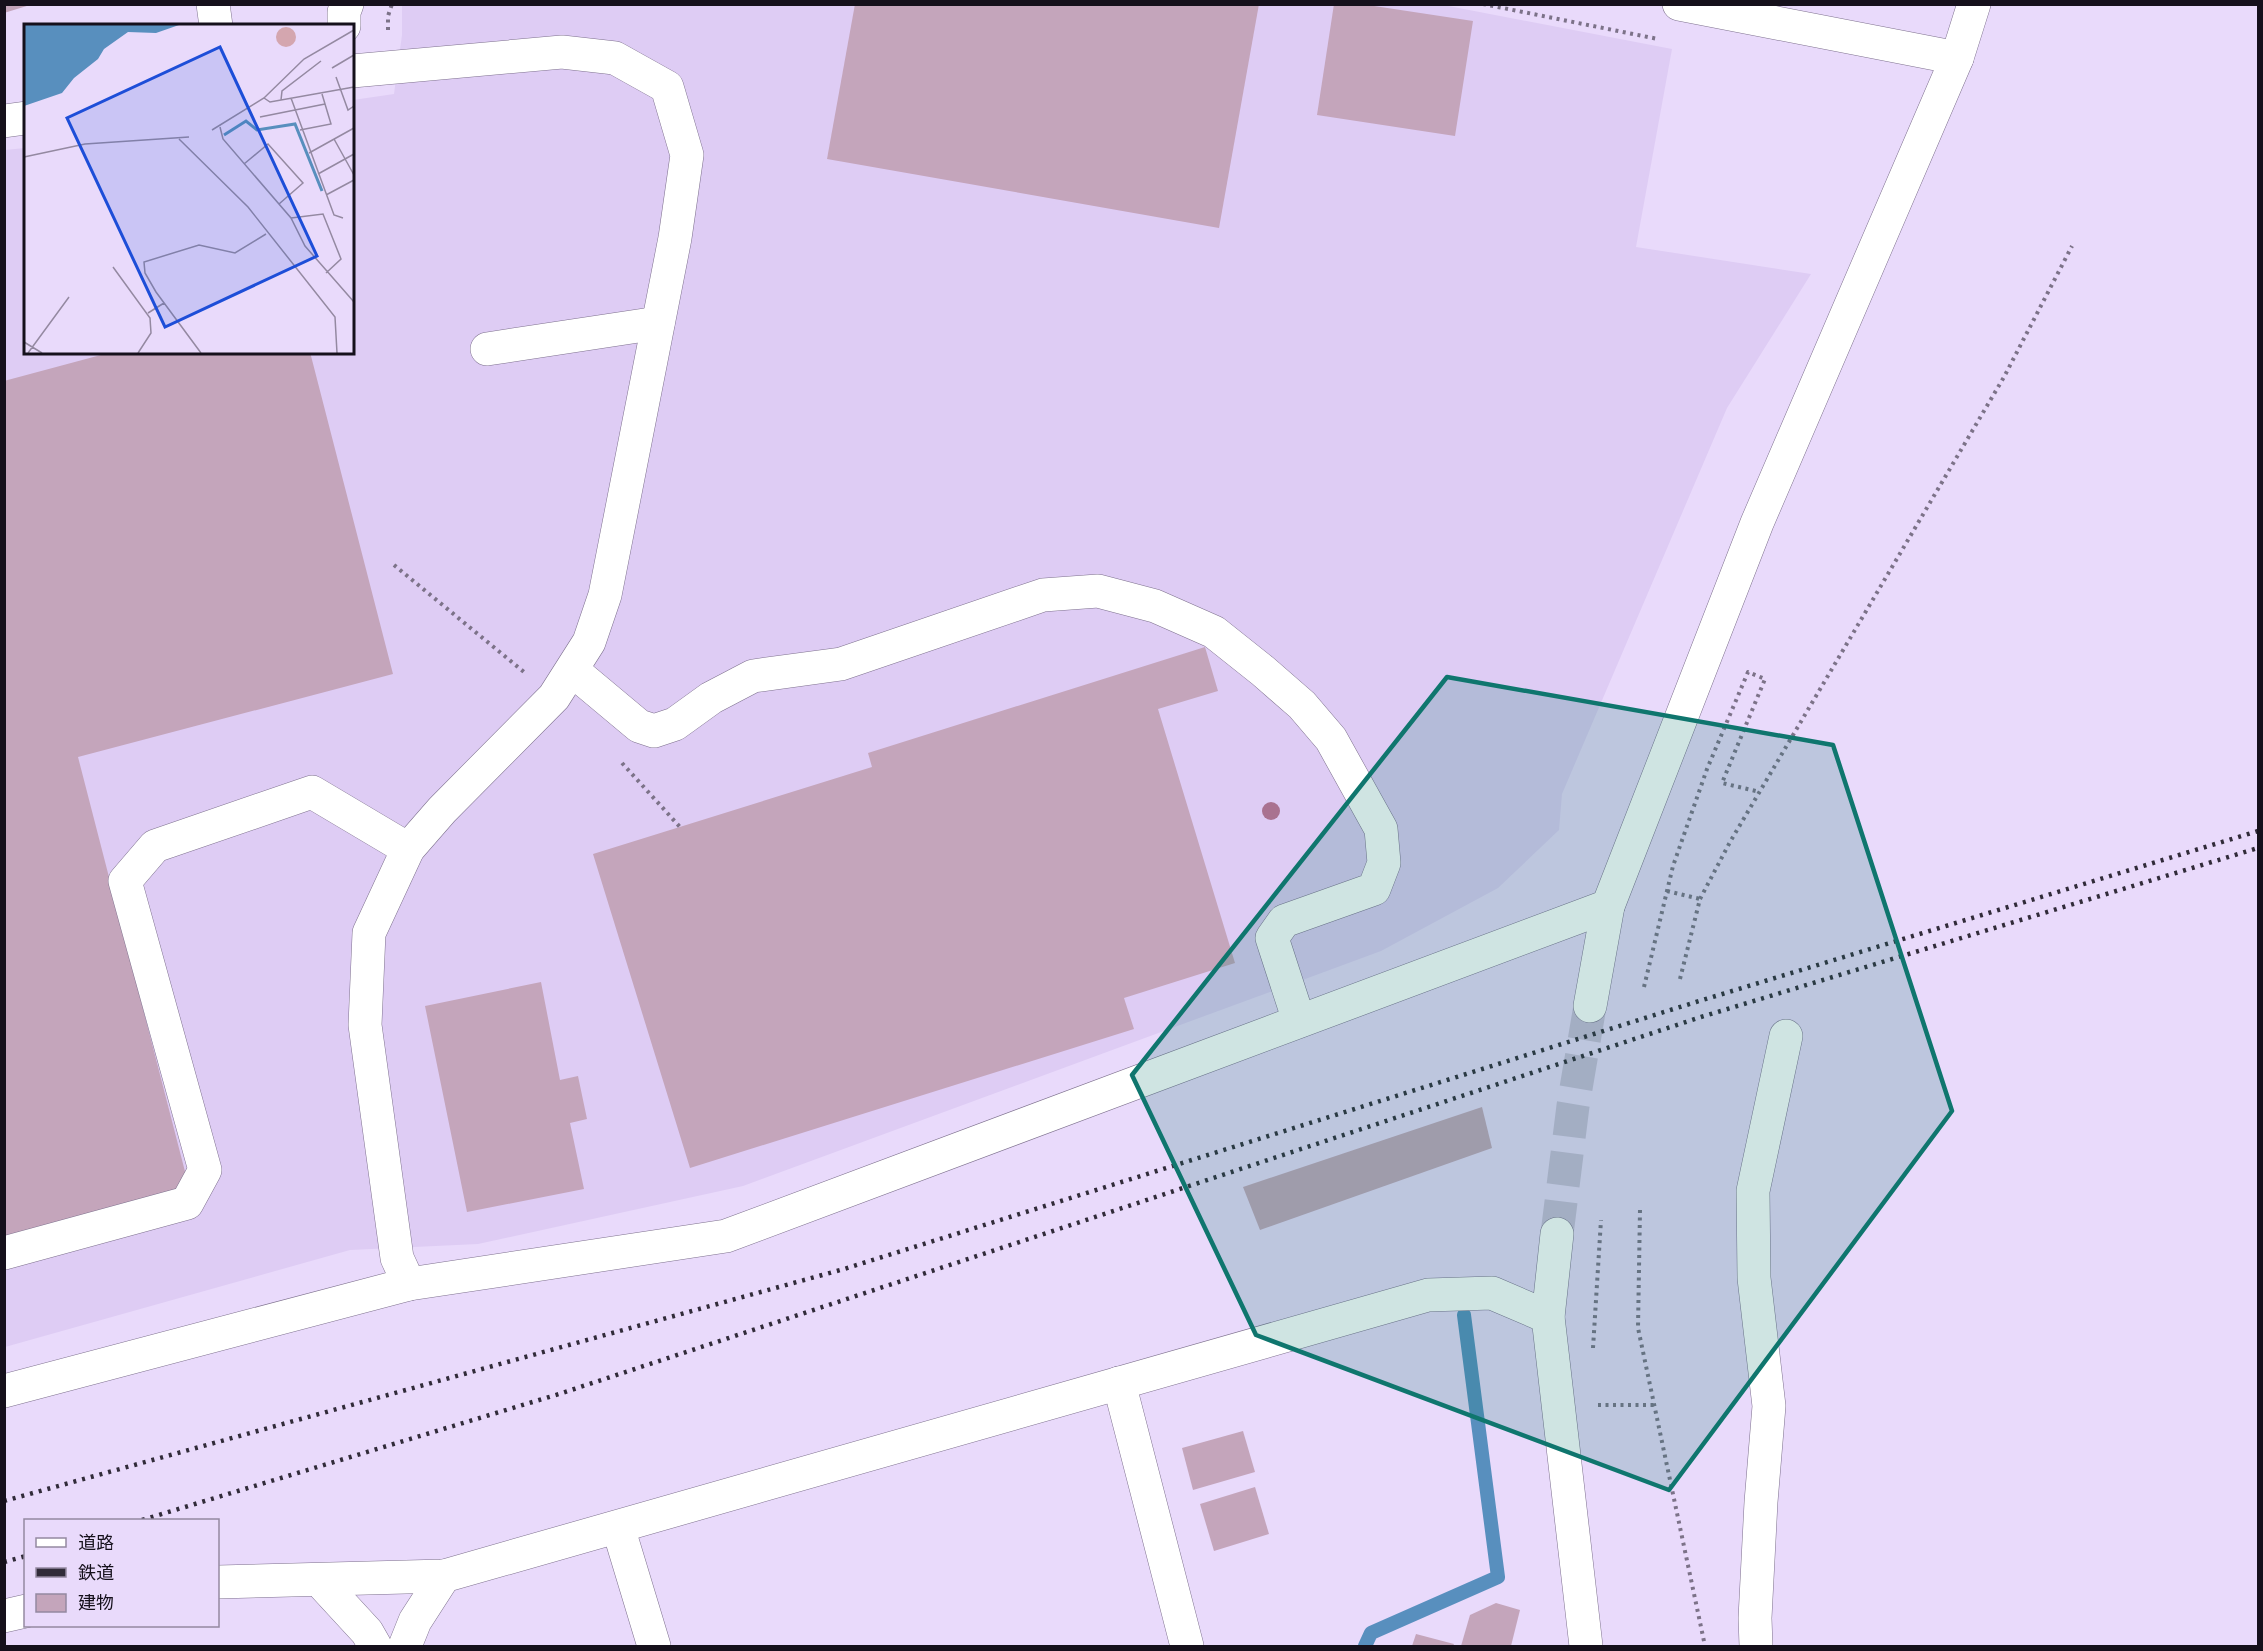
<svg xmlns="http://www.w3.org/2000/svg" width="2263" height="1651" viewBox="0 0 2263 1651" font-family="Arial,'Noto Sans JP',sans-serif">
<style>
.built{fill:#deccf4}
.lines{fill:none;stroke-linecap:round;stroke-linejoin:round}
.stream{stroke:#588fbe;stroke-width:14}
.building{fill:#c4a5bb}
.minor-tunnel{stroke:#c9bcd9;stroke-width:33;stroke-dasharray:33 16;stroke-linecap:butt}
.minor-casing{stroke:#7e718e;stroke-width:34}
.path{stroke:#7c7288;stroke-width:4;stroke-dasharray:3 4.5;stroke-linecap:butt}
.minor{stroke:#fff;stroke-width:33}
.rail{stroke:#312b39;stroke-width:4.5;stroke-dasharray:3 6;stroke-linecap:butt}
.tree{fill:#a97290}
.marked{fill:#0f766e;fill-opacity:0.2;stroke:#0f766e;stroke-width:4.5;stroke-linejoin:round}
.inset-river{fill:none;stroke:#588fbe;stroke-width:3}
.inset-road{fill:none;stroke:#9489a1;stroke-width:1.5}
.view{fill:#1d4ed8;fill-opacity:0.15;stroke:#1d4ed8;stroke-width:3}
.inset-edge{fill:none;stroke:#15101b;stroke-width:3}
</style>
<rect width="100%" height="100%" fill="#e9dafb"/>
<polygon class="built" points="1438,4 1672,49 1636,247 1811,274 1727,408 1562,794 1559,830 1498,888 1381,951 743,1186 478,1244 350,1250 5,1347 5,150 25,148 26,352 352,352 353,100 394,94 402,35 402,5"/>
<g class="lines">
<polyline class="stream" points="1365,1646 1371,1633 1498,1577 1464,1315"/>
</g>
<g class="building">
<polygon points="4,4 30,4 30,5 4,13"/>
<polygon points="855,4 1259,4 1219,228 827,159"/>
<polygon points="1334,4 1361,4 1473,21 1455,136 1317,115"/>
<polygon points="112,352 310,352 393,674 78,757 189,1187 4,1236 4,381"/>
<polygon points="1205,647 1218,691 1158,709 1235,963 1124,998 1134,1029 690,1168 593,854 872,767 868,753"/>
<polygon points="541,982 560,1080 578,1076 587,1119 570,1123 584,1189 467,1212 425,1006"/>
<polygon points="1482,1107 1492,1148 1260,1230 1243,1187"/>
<polygon points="1243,1431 1255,1472 1193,1490 1182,1448"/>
<polygon points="1255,1487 1269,1534 1214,1551 1200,1504"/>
<polygon points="1496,1603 1520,1610 1511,1646 1461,1646 1470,1615"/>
<polygon points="1416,1634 1454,1644 1453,1646 1412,1646"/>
</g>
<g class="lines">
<polyline class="minor-tunnel" points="1557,1234 1573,1106 1590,1006"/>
<g class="minor-casing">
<g id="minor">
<polyline points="213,4 216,26"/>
<polyline points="1679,4 1957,58"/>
<polyline points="344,26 344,12 347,4"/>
<polyline points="352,71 562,52 615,58 667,87 687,155 675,238 605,595 589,642 554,697 442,810 408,849 369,933 365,1025 397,1258 409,1284"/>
<polyline points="4,121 26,118"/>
<polyline points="487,349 658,323"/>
<polyline points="572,670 639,726 654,731 675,724 711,698 753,676 841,664 1043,595 1098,591 1155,606 1214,632 1263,671 1302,705 1331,739 1381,829 1384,863 1374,889 1284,921 1272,938 1299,1021"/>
<polyline points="1590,1006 1608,906 1757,523 1957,58 1974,4"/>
<polyline points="1557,1234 1548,1317 1586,1646"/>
<polyline points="4,1253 187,1203 205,1170 125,881 155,846 312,792 408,849"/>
<polyline points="1119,1383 1187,1646"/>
<polyline points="4,1391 409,1284 726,1236 1608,906"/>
<polyline points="618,1527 654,1646"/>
<polyline points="320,1581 367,1632 375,1646"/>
<polyline points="218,1582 444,1576 1428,1295 1492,1293 1548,1317"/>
<polyline points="4,1616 26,1611"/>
<polyline points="405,1646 415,1621 444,1576"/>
<polyline points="1756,1646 1755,1618 1761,1502 1769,1406 1754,1278 1753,1191 1786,1036"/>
</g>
</g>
<g class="path">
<polyline points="1483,4 1658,39"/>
<polyline points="388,30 388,16 392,4"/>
<polyline points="394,565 524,672"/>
<polyline points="622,763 680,827"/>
<polyline points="1667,891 1700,899"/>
<polyline points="1680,979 1700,899 1730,842 2004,377 2072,246"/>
<polyline points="1644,987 1673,866 1707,769 1748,672 1765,679 1722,783 1760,792"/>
<polyline points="1640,1210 1638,1328 1705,1646"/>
<polyline points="1593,1348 1601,1220"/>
<polyline points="1598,1405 1655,1405"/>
</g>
<use href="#minor" class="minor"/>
<g class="rail">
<polyline points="4,1501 844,1269 1696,1002 2258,831"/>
<polyline points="142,1520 559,1394 1701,1017 2258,848"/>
<polyline points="4,1562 26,1556"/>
</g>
</g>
<circle class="tree" cx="1271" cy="811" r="9"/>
<path class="marked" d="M1447,677L1833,745L1952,1111L1669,1490L1256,1335L1132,1075Z"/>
<g transform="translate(24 24)">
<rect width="330" height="330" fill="#e9dafb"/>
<path d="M252 13a10 10 0 1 1 20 0a10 10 0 1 1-20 0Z" fill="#d4a6af"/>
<path d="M0,1H155L132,9L104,8L80,25L74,35L50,54L38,69L0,82Z" fill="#588fbe"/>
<path class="inset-river" d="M200,111L222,97L233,106L271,100L298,167"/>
<path class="inset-road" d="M308,44L330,31M312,53L324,86L330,82M240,74L246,78L330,63M267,74L310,191L319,194M257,76L258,67L297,37M236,93L301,80M196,103L199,115L267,194L281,222L330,278M188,106L240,74L280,35L330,6M276,106L307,100L298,70M155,115L224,183L311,293L313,329M310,115L330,151M285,129L330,104M0,133L61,120L165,113M220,140L244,120L279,159L255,180M294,150L330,130M302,171L330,156M267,194L299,190L317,235L302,249M89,243L126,294L127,309L114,329M124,289L140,279M0,318L18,329M4,329L45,273M177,329L132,268L121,249L120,238L175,221L211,229L242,210"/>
<path class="view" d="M196,23L293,232L141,303L43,94Z"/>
<rect width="330" height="330" class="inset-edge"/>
</g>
<rect width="2263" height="1651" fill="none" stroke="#15101b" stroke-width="12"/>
<rect x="24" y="1519" width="195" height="108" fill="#e9dafb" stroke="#9489a1" stroke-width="1.5"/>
<rect x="36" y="1538" width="30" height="9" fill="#ffffff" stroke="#9489a1" stroke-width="1.5"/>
<text x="78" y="1549" font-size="18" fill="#15101b">道路</text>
<rect x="36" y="1568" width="30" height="9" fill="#312b39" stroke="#9489a1" stroke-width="1.5"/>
<text x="78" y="1579" font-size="18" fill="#15101b">鉄道</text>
<rect x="36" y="1594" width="30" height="18" fill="#c4a5bb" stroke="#9489a1" stroke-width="1.5"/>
<text x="78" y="1609" font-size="18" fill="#15101b">建物</text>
</svg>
